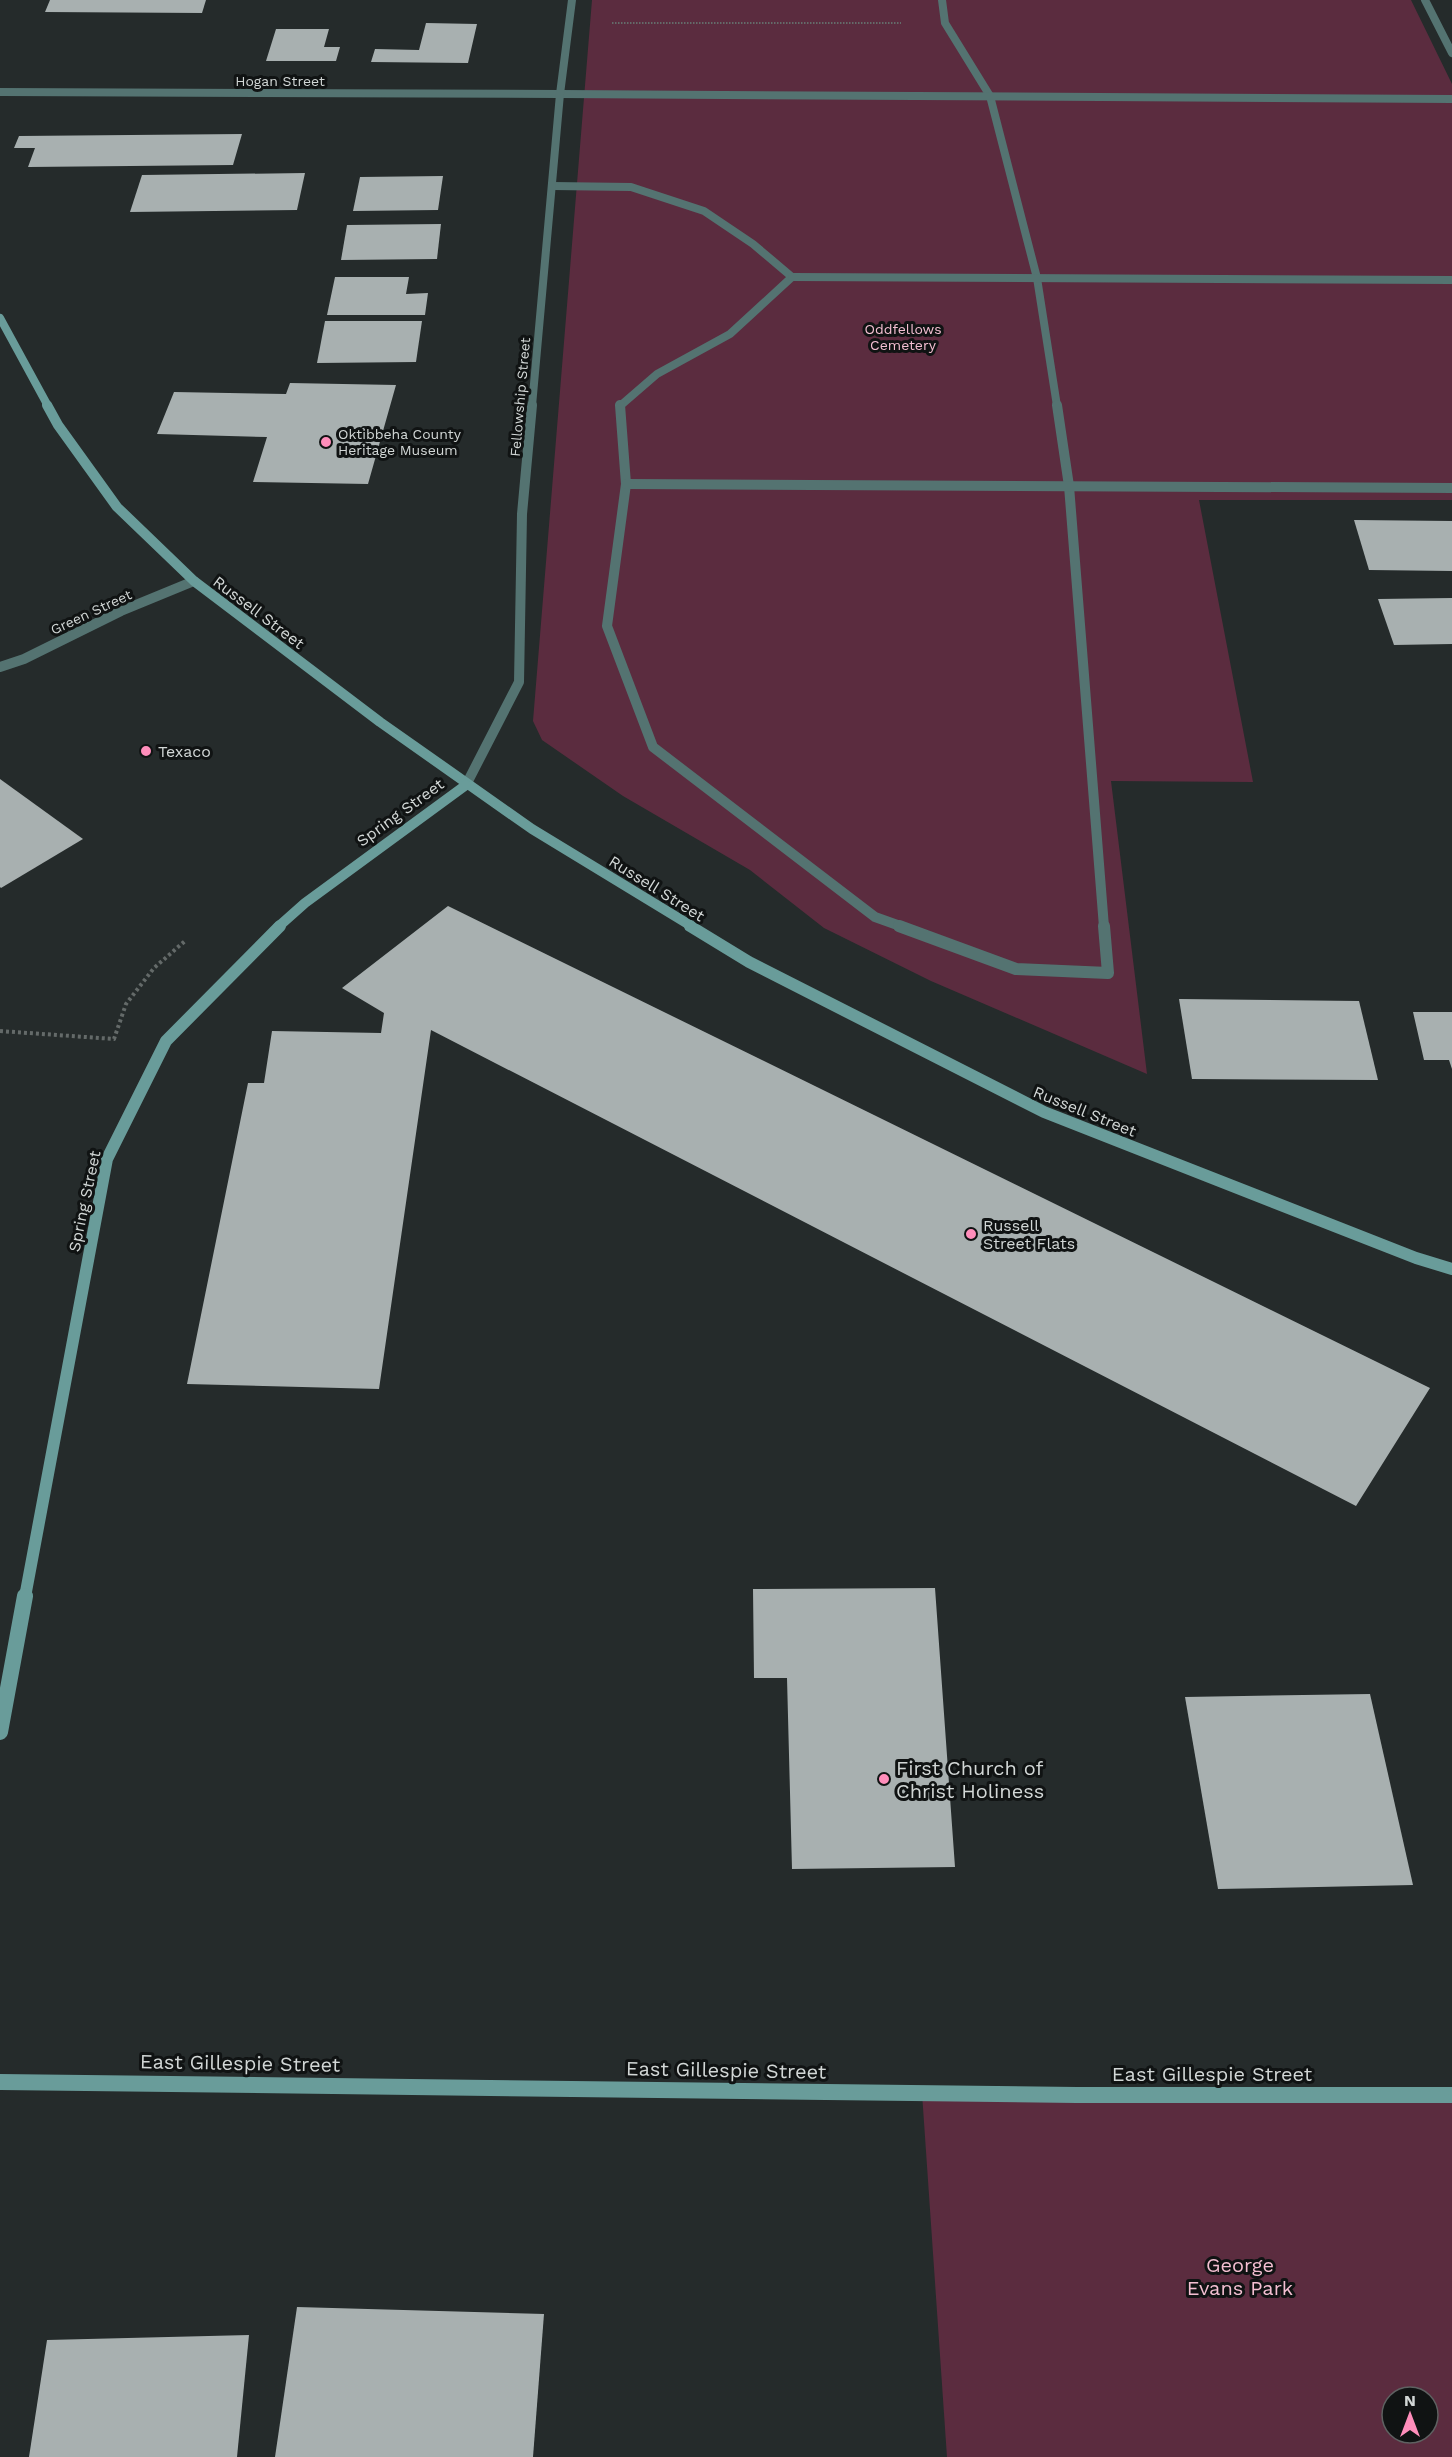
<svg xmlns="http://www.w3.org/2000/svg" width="1452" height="2457" viewBox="0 0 1452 2457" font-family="'Work Sans',sans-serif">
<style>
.green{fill:#5b2c3f;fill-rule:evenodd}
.building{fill:#a8b0b0}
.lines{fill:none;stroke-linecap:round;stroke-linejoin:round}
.path-far1{stroke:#646a69;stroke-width:2;stroke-dasharray:1.5 1.5;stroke-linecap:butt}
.path{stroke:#646a69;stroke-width:4;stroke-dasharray:3 3;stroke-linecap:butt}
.lane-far2{stroke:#547371;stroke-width:8}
.lane-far1{stroke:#547371;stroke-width:10}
.lane{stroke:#547371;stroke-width:12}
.street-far1{stroke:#547371;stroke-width:8}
.street{stroke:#547371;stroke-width:10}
.secondary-far3{stroke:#699c9a;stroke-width:8}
.secondary-far2{stroke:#699c9a;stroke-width:10}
.secondary-far1{stroke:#699c9a;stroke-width:12}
.secondary{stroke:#699c9a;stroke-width:16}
.poi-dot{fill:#ff8ebb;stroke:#101313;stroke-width:2}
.labels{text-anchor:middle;stroke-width:6;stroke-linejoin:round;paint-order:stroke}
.far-street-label{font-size:14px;fill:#d2d7d6;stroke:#101313}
.far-park-label{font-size:14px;fill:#f4bfd2;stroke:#101313}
.far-poi-label{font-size:14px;fill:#d2d7d6;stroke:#101313;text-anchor:start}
.street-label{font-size:16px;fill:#d2d7d6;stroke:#101313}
.poi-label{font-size:16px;fill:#d2d7d6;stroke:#101313;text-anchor:start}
.near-poi-label{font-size:20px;fill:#d2d7d6;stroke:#101313;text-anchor:start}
.near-street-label{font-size:20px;fill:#d2d7d6;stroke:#101313}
.near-park-label{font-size:20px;fill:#f4bfd2;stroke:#101313}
</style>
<rect width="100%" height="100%" fill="#252b2b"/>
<g class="green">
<polygon points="592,0 1411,0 1452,84 1452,500 1199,500 1253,782 1111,781 1147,1074 931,981 824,928 750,870 623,796 542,740 533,721"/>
<path d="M922,2093L1452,2095V2457H947ZM1392,2397H1428V2433H1392Z"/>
</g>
<g class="building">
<polygon points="50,0 206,0 202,13 45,12"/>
<polygon points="426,23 477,24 468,63 371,62 375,49 419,50"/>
<polygon points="276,29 329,29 324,47 340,47 336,61 266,61"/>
<polygon points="242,134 233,165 28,167 35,148 14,148 19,136"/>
<polygon points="305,173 297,210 130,212 142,175"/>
<polygon points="443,176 438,210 353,211 360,177"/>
<polygon points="441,224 437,259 341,260 347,225"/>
<polygon points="335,277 409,277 406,294 428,293 425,315 327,315"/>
<polygon points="325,321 422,321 416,362 317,363"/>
<polygon points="290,383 396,385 368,484 253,482 267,437 157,434 174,392 286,394"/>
<polygon points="1354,520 1452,521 1452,571 1369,570"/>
<polygon points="1452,598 1452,644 1394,645 1378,599"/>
<polygon points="0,779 83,839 1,888 0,887"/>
<polygon points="448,906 1430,1388 1356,1506 431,1030 379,1389 187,1384 248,1083 264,1083 272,1031 381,1033 384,1013 342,988"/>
<polygon points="1179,999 1359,1001 1378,1080 1192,1079"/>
<polygon points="1413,1012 1452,1012 1452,1069 1449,1060 1424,1060"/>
<polygon points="935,1588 955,1867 792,1869 787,1678 754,1678 753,1589"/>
<polygon points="1370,1694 1413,1885 1218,1889 1185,1697"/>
<polygon points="297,2307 544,2314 533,2457 275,2457"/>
<polygon points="249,2335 237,2457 29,2457 47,2340"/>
</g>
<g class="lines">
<polyline class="path-far1" points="612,23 901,23"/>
<polyline class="path" points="0,1031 114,1039 126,1004 154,968 185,941"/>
<g class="lane-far2">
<polyline points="942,0 945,23 990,96 1037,278 1057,406"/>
<polyline points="560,94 1452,99"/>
<polyline points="553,186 631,187 704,211 753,244 792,277 730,334 657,374 620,406"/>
<polyline points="792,277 1452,280"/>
</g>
<g class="lane-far1">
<polyline points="620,405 626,484 607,626 653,747 875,917 903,927"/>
<polyline points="1057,405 1069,486 1104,927"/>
<polyline points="626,484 1452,488"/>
</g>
<polyline class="lane" points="899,926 1016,969 1108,973 1104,926"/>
<g class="street-far1">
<polyline points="1425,0 1452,53"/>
<polyline points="0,92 560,94"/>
<polyline points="532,406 560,94 572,0"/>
</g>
<g class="street">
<polyline points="0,667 24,659 121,611 194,581"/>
<polyline points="466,785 519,682 522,514 532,405"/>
</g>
<polyline class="secondary-far3" points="0,318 48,406"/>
<g class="secondary-far2">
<polyline points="47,405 58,425 117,507 194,581 380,722 532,829 693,927"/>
<polyline points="278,927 305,903 466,785"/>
</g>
<g class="secondary-far1">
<polyline points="690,926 749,962 1044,1112 1416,1258 1452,1269"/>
<polyline points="25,1597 107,1159 166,1041 280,926"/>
</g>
<g class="secondary">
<polyline points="0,1732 25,1596"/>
<polyline points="0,2082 1077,2095 1452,2095"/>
</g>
</g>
<g class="poi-dot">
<circle cx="326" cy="442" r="6"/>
<circle cx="146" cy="751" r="6"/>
<circle cx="971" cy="1234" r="6"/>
<circle cx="884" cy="1779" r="6"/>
</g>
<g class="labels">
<g class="far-street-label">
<text x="280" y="86">Hogan Street</text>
<text transform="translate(520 397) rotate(-85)" y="5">Fellowship Street</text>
<text transform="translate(91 612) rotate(-25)" y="5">Green Street</text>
</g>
<g class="far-park-label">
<text x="903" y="334">Oddfellows<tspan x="903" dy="16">Cemetery</tspan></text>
</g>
<g class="far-poi-label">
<text x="338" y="439">Oktibbeha County<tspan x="338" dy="16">Heritage Museum</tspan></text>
</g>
<g class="street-label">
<text transform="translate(259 612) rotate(37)" y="6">Russell Street</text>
<text transform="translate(400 812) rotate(-36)" y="6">Spring Street</text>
<text transform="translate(657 888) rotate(32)" y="6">Russell Street</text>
<text transform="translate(1085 1111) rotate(22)" y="6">Russell Street</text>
<text transform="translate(84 1201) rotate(-78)" y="6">Spring Street</text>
</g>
<g class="poi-label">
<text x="158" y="757">Texaco</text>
<text x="983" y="1231">Russell<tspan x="983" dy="18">Street Flats</tspan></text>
</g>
<g class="near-poi-label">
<text x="896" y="1775">First Church of<tspan x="896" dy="23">Christ Holiness</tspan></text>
</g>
<g class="near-street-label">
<text transform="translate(240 2063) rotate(1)" y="7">East Gillespie Street</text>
<text transform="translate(726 2070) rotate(1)" y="7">East Gillespie Street</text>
<text x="1212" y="2081">East Gillespie Street</text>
</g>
<g class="near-park-label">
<text x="1240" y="2272">George<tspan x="1240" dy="23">Evans Park</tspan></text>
</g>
</g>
<g transform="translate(1410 2415)"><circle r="28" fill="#101313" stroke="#5e6161" stroke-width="1.5"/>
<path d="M0-4.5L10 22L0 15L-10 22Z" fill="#ff8ebb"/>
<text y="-9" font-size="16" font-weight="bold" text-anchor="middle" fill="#d2d7d6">N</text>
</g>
</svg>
